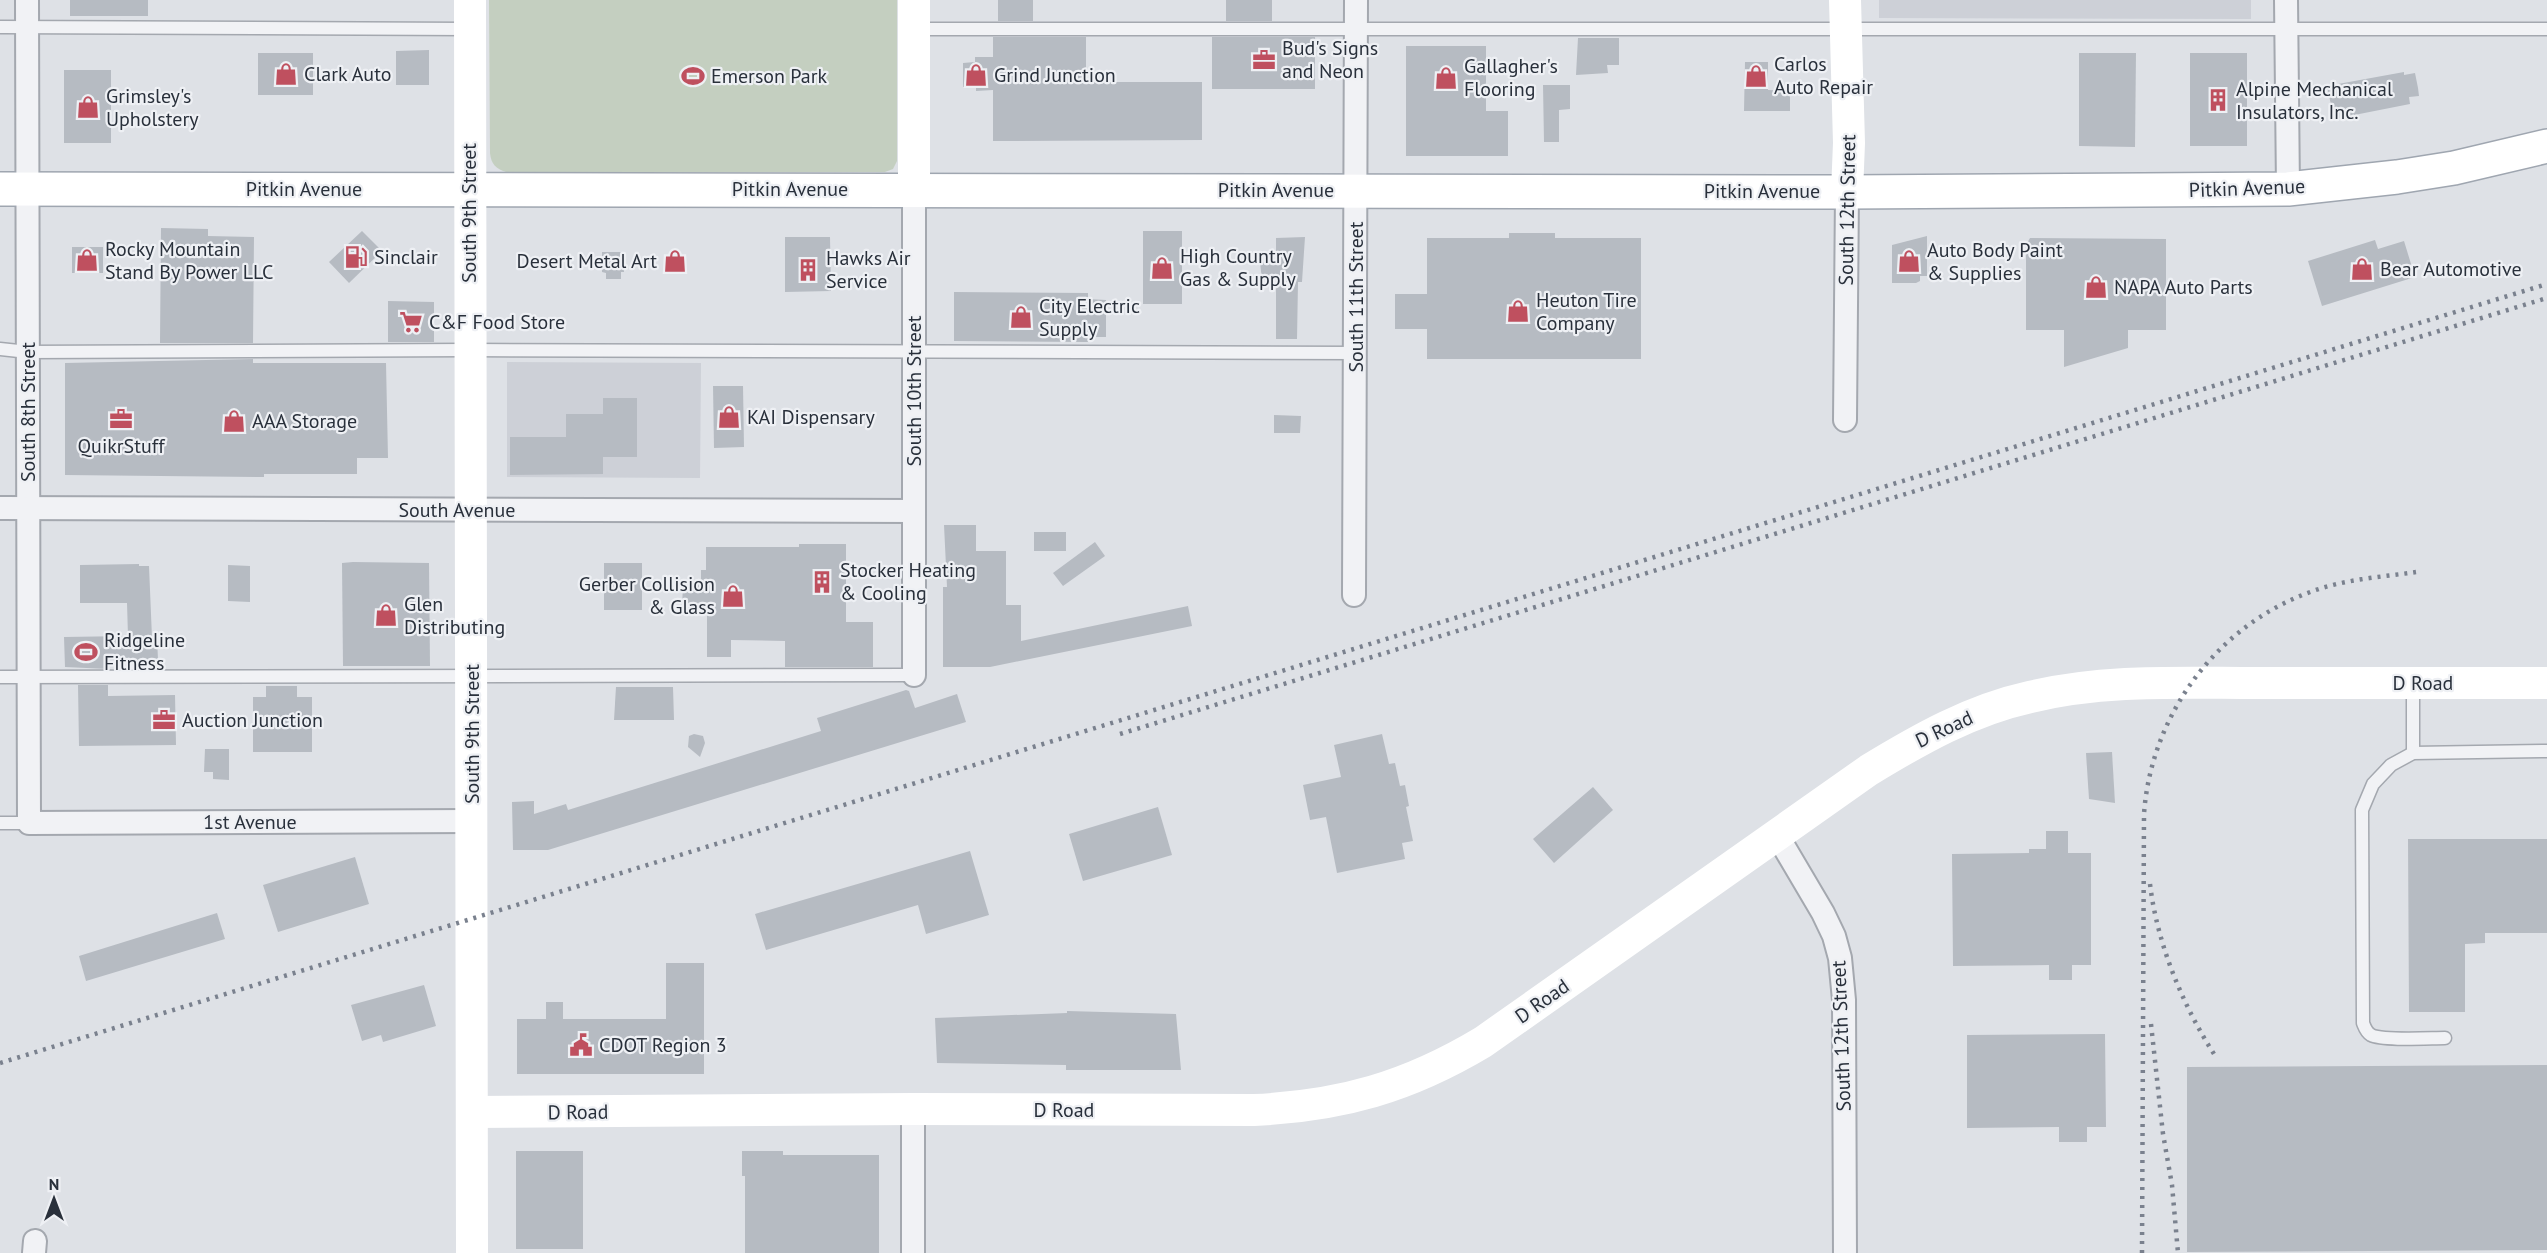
<svg xmlns="http://www.w3.org/2000/svg" width="2547" height="1253" viewBox="0 0 2547 1253" font-family="'PT Sans',sans-serif">
<style>
.built{fill:#cdd0d7}
.green{fill:#c4cfc0}
.building{fill:#b6bbc2}
.lines{fill:none;stroke-linecap:round;stroke-linejoin:round}
.lane-casing{stroke:#a4a8af;stroke-width:15}
.street-casing{stroke:#a4a8af;stroke-width:26}
.primary-casing{stroke:#9fa6b0;stroke-width:36}
.lane{stroke:#f1f2f5;stroke-width:12}
.street{stroke:#f1f2f5;stroke-width:22}
.secondary{stroke:#fff;stroke-width:32}
.primary{stroke:#fff;stroke-width:33}
.rail{stroke:#7a818e;stroke-width:4.5;stroke-dasharray:3 6;stroke-linecap:butt}
.labels{text-anchor:middle;stroke-width:4.5;stroke-linejoin:round;paint-order:stroke}
.poi-label{font-size:20px;fill:#29303b;stroke:#eef0f4;text-anchor:start}
.street-label{font-size:20px;fill:#29303b;stroke:#eef0f4}
</style>
<rect width="100%" height="100%" fill="#dee1e6"/>
<g class="built">
<polygon points="1879,0 2251,0 2251,19 1879,18"/>
<polygon points="507,362 701,363 700,478 507,477"/>
</g>
<path class="green" d="M489,0H897V161L893,169L885,172H506C496,169 491,164 490,153Z"/>
<g class="building">
<rect x="70" y="0" width="78" height="16"/>
<rect x="998" y="0" width="35" height="21"/>
<rect x="1226" y="0" width="46" height="21"/>
<polygon points="993,37 1086,37 1086,82 1202,82 1202,140 993,141 993,90 976,91 976,87 963,87 963,63 975,62 975,57 993,57"/>
<rect x="1212" y="37" width="103" height="52"/>
<polygon points="1578,38 1619,38 1619,65 1607,65 1608,73 1576,75"/>
<polygon points="1406,46 1486,46 1486,111 1508,111 1508,156 1406,156"/>
<polygon points="429,50 429,85 396,85 396,51"/>
<rect x="258" y="53" width="55" height="42"/>
<polygon points="2079,53 2136,53 2135,147 2079,146"/>
<rect x="2190" y="53" width="57" height="93"/>
<polygon points="1745,62 1768,62 1768,90 1790,91 1790,111 1744,111"/>
<rect x="64" y="70" width="47" height="73"/>
<polygon points="2404,72 2404,75 2415,73 2418,88 2419,96 2409,97 2410,104 2334,119 2327,86"/>
<polygon points="1543,85 1570,85 1570,109 1559,110 1559,142 1544,142"/>
<polygon points="161,228 208,229 208,236 254,237 253,343 160,343"/>
<polygon points="362,231 382,251 349,283 329,262"/>
<rect x="1143" y="231" width="39" height="73"/>
<polygon points="1509,233 1555,233 1555,238 1641,238 1641,359 1427,359 1427,329 1395,329 1395,294 1427,294 1427,238 1509,238"/>
<polygon points="1927,236 1927,276 1920,276 1920,281 1916,283 1892,283 1892,245"/>
<polygon points="785,237 830,237 831,291 785,292"/>
<polygon points="1305,237 1302,282 1298,282 1297,339 1276,339 1276,279 1262,280 1260,262 1276,261 1276,238"/>
<polygon points="2030,238 2166,239 2166,330 2128,330 2128,348 2064,367 2064,330 2026,330 2026,245"/>
<polygon points="2375,240 2378,249 2404,241 2415,277 2322,306 2308,261"/>
<rect x="72" y="247" width="31" height="26"/>
<polygon points="602,252 625,252 624,272 621,272 621,279 606,279 606,273 602,272"/>
<polygon points="954,292 1088,293 1088,299 1106,300 1106,337 1088,337 1088,342 954,341"/>
<polygon points="388,301 434,302 434,342 388,342"/>
<polygon points="253,359 253,363 386,363 388,458 357,458 357,474 264,474 264,477 65,475 65,363"/>
<polygon points="713,386 743,386 744,447 714,448"/>
<polygon points="603,398 637,398 637,457 603,457 603,474 510,475 510,437 566,437 566,414 603,414"/>
<polygon points="1274,415 1301,416 1300,433 1274,433"/>
<polygon points="944,525 976,525 976,551 1006,551 1006,605 1021,605 1021,641 1188,606 1192,626 990,667 943,667 943,587 947,587"/>
<rect x="1034" y="532" width="32" height="19"/>
<polygon points="1095,542 1105,556 1063,586 1053,573"/>
<polygon points="799,544 846,544 846,622 873,622 873,667 785,667 785,641 731,640 731,657 707,657 707,608 682,608 683,584 701,584 701,570 706,570 706,547 799,547"/>
<polygon points="353,562 429,563 430,666 343,666 342,563"/>
<rect x="604" y="563" width="38" height="47"/>
<polygon points="139,564 139,566 149,566 152,638 157,637 158,660 108,660 108,669 65,667 64,637 128,636 127,603 80,603 80,565"/>
<polygon points="228,565 250,566 250,602 228,601"/>
<polygon points="78,685 108,685 108,696 175,695 176,745 79,746"/>
<polygon points="266,686 297,686 297,697 312,697 312,752 253,752 253,697 266,697"/>
<polygon points="616,687 673,687 674,720 614,720"/>
<polygon points="906,690 909,691 915,708 957,694 966,722 548,850 513,850 512,802 534,801 534,814 566,804 568,810 821,731 817,718"/>
<polygon points="694,734 703,736 705,743 700,757 688,747 689,736"/>
<polygon points="1382,734 1389,764 1395,763 1400,786 1405,785 1409,806 1406,807 1413,841 1402,843 1405,859 1337,873 1326,817 1310,820 1303,785 1341,777 1334,745"/>
<polygon points="205,749 229,749 229,780 213,779 213,772 204,772"/>
<polygon points="2112,752 2115,803 2089,799 2086,753"/>
<polygon points="1593,787 1613,810 1554,863 1533,839"/>
<polygon points="1158,807 1172,855 1083,881 1069,834"/>
<polygon points="2046,831 2068,831 2068,853 2091,853 2091,965 2072,965 2072,980 2049,980 2049,965 1953,966 1952,854 2029,853 2029,849 2046,849"/>
<polygon points="2408,839 2547,839 2547,933 2485,933 2485,943 2465,944 2465,1012 2409,1012"/>
<polygon points="970,851 989,915 926,934 918,905 766,950 755,914"/>
<polygon points="355,857 369,904 278,932 263,885"/>
<polygon points="217,913 225,939 86,981 79,956"/>
<polygon points="666,963 704,963 704,1074 517,1074 517,1019 546,1019 546,1002 563,1002 563,1019 666,1019"/>
<polygon points="424,985 436,1026 383,1042 381,1035 362,1041 351,1005"/>
<polygon points="1067,1011 1176,1014 1181,1070 1066,1070 1066,1065 937,1063 935,1018 1067,1013"/>
<polygon points="2105,1034 2106,1127 2087,1127 2087,1142 2059,1142 2059,1127 1967,1128 1967,1035"/>
<polygon points="2547,1065 2547,1250 2187,1252 2187,1067"/>
<rect x="516" y="1151" width="67" height="98"/>
<polygon points="742,1151 783,1151 783,1155 879,1155 879,1253 745,1253 745,1176 742,1176"/>
</g>
<g class="lines">
<g class="lane-casing">
<g id="lane">
<polyline points="0,27 469,29"/>
<polyline points="914,29 2547,29"/>
<polyline points="0,349 28,352 470,350 1356,353"/>
<polyline points="0,677 914,675"/>
<polyline points="2413,683 2413,753"/>
<polyline points="0,823 29,823"/>
<path d="M2445,1038C2430,1038 2383,1041 2371,1035C2366,1032 2365,1028 2363,1023L2362,810L2373,784L2391,765L2413,753L2547,751"/>
</g>
</g>
<g class="street-casing">
<g id="street">
<polyline points="27,0 29,823 472,821"/>
<polyline points="2286,0 2288,189"/>
<polyline points="914,190 914,675"/>
<polyline points="1845,420 1847,192"/>
<polyline points="0,508 914,511"/>
<polyline points="1354,595 1356,0"/>
<polyline points="1777,835 1823,913 1834,936 1840,958 1844,1000 1845,1253"/>
<polyline points="913,1109 913,1253"/>
<polyline points="34,1253 35,1241"/>
</g>
</g>
<g class="primary-casing">
<polyline id="primary" points="0,189 1847,192 2288,189 2397,177 2454,168 2547,146"/>
</g>
<use href="#lane" class="lane"/>
<use href="#street" class="street"/>
<g class="secondary">
<polyline points="470,0 472,1253"/>
<polyline points="914,0 914,190"/>
<polyline points="1845,0 1849,143 1847,192"/>
<path d="M472,1112L913,1109L1254,1110C1341,1106 1408,1087 1483,1042L1869,770C1920,739 1971,710 2030,697C2104,679 2181,683 2256,683C2353,683 2450,683 2547,683"/>
</g>
<use href="#primary" class="primary"/>
<g class="rail">
<polyline points="1120,734 2547,298"/>
<path d="M2150,884C2157,943 2182,1004 2214,1054"/>
<polyline points="2151,1024 2163,1134 2172,1185 2178,1253"/>
<polyline points="0,1063 2547,284"/>
<path d="M2142,1253L2144,814C2151,714 2218,624 2313,591C2346,579 2382,577 2416,572"/>
</g>
</g>
<defs>
<g id="office-bare" transform="scale(1.8)"><path d="M-6-3h4V-5.5h4V-3h4V5H-6ZM-1-4.5V-3h2v-1.5ZM-6 0V1H6V0Z" fill="#bf505f" stroke="#eef0f4" stroke-width="2.5" paint-order="stroke"/></g>
<g id="shop-bare" transform="scale(1.8)"><path d="M-5-2.5h2.3a2.7 3.5 0 0 1 5.4 0H5L5.5 6h-11ZM-1.5-2.5h3a1.5 2.3 0 0 0-3 0Z" fill="#bf505f" stroke="#eef0f4" stroke-width="2.5" paint-order="stroke"/></g>
<g id="stadium-bare" transform="scale(1.8)"><path d="M0-5a6.5 5 0 1 0 0 10a6.5 5 0 1 0 0-10ZM-3.5-1.8h7v3.6h-7Z" fill="#bf505f" stroke="#eef0f4" stroke-width="2.5" paint-order="stroke"/></g>
<g id="building-bare" transform="scale(1.8)"><path d="M-4-6H4V6H1V3H-1V6H-4ZM-2.5-4.3h1.7v1.8h-1.7ZM.8-4.3h1.7v1.8H.8ZM-2.5-1h1.7V.8h-1.7ZM.8-1h1.7V.8H.8Z" fill="#bf505f" stroke="#eef0f4" stroke-width="2.5" paint-order="stroke"/></g>
<g id="fuel-bare" transform="scale(1.8)"><path d="M-5.5-6h7V0h2V4h1.3V-2.5L3-4.5l.8-.8L6-3V5H2.5V1h-1V6h-7ZM-4.2-4.7v3.2H.2V-4.7Z" fill="#bf505f" stroke="#eef0f4" stroke-width="2.5" paint-order="stroke"/></g>
<g id="supermarket-bare" transform="scale(1.8)"><path d="M-6-5.5h2.5l.6 2H6L4.5 2H-2.5L-4.4-4H-6ZM-1.5 3.2a1.3 1.3 0 1 0 .1 0ZM3 3.2a1.3 1.3 0 1 0 .1 0Z" fill="#bf505f" stroke="#eef0f4" stroke-width="2.5" paint-order="stroke"/></g>
<g id="civic-bare" transform="scale(1.8)"><path d="M-.6-6.5H3V-4.5H.6V-3L4-1V1h2V6H-6V1h2V-1L-.6-3ZM-1.2 2.5V6h2.4V2.5Z" fill="#bf505f" stroke="#eef0f4" stroke-width="2.5" paint-order="stroke"/></g>
</defs>
<g fill-rule="evenodd">
<use href="#office-bare" x="1264" y="60"/>
<use href="#shop-bare" x="286" y="74"/>
<use href="#shop-bare" x="976" y="75"/>
<use href="#stadium-bare" x="693" y="76"/>
<use href="#shop-bare" x="1756" y="76"/>
<use href="#shop-bare" x="1446" y="78"/>
<use href="#building-bare" x="2218" y="100"/>
<use href="#shop-bare" x="88" y="107"/>
<use href="#fuel-bare" x="356" y="257"/>
<use href="#shop-bare" x="87" y="260"/>
<use href="#shop-bare" x="675" y="261"/>
<use href="#shop-bare" x="1909" y="261"/>
<use href="#shop-bare" x="1162" y="268"/>
<use href="#shop-bare" x="2362" y="269"/>
<use href="#building-bare" x="808" y="270"/>
<use href="#shop-bare" x="2096" y="287"/>
<use href="#shop-bare" x="1518" y="311"/>
<use href="#shop-bare" x="1021" y="317"/>
<use href="#supermarket-bare" x="411" y="322"/>
<use href="#shop-bare" x="729" y="417"/>
<use href="#office-bare" x="121" y="419"/>
<use href="#shop-bare" x="234" y="421"/>
<use href="#building-bare" x="822" y="582"/>
<use href="#shop-bare" x="733" y="596"/>
<use href="#shop-bare" x="386" y="615"/>
<use href="#stadium-bare" x="86" y="652"/>
<use href="#office-bare" x="164" y="720"/>
<use href="#civic-bare" x="581" y="1045"/>
</g>
<g class="labels">
<g class="poi-label">
<text x="1282" y="55">Bud's Signs<tspan x="1282" dy="23">and Neon</tspan></text>
<text x="1774" y="71">Carlos<tspan x="1774" dy="23">Auto Repair</tspan></text>
<text x="1464" y="73">Gallagher's<tspan x="1464" dy="23">Flooring</tspan></text>
<text x="304" y="81">Clark Auto</text>
<text x="994" y="82">Grind Junction</text>
<text x="711" y="83">Emerson Park</text>
<text x="2236" y="96">Alpine Mechanical<tspan x="2236" dy="23">Insulators, Inc.</tspan></text>
<text x="106" y="103">Grimsley's<tspan x="106" dy="23">Upholstery</tspan></text>
<text x="105" y="256">Rocky Mountain<tspan x="105" dy="23">Stand By Power LLC</tspan></text>
<text x="1927" y="257">Auto Body Paint<tspan x="1927" dy="23">&amp; Supplies</tspan></text>
<text x="1180" y="263">High Country<tspan x="1180" dy="23">Gas &amp; Supply</tspan></text>
<text x="374" y="264">Sinclair</text>
<text x="826" y="265">Hawks Air<tspan x="826" dy="23">Service</tspan></text>
<text x="657" y="268" text-anchor="end">Desert Metal Art</text>
<text x="2380" y="276">Bear Automotive</text>
<text x="2114" y="294">NAPA Auto Parts</text>
<text x="1536" y="307">Heuton Tire<tspan x="1536" dy="23">Company</tspan></text>
<text x="1039" y="313">City Electric<tspan x="1039" dy="23">Supply</tspan></text>
<text x="429" y="329">C&amp;F Food Store</text>
<text x="747" y="424">KAI Dispensary</text>
<text x="252" y="428">AAA Storage</text>
<text x="121" y="453" text-anchor="middle">QuikrStuff</text>
<text x="840" y="577">Stocker Heating<tspan x="840" dy="23">&amp; Cooling</tspan></text>
<text x="715" y="591" text-anchor="end">Gerber Collision<tspan x="715" dy="23">&amp; Glass</tspan></text>
<text x="404" y="611">Glen<tspan x="404" dy="23">Distributing</tspan></text>
<text x="104" y="647">Ridgeline<tspan x="104" dy="23">Fitness</tspan></text>
<text x="182" y="727">Auction Junction</text>
<text x="599" y="1052">CDOT Region 3</text>
</g>
<g class="street-label">
<text transform="translate(2247 188) rotate(-2)" y="7">Pitkin Avenue</text>
<text x="304" y="196">Pitkin Avenue</text>
<text x="790" y="196">Pitkin Avenue</text>
<text x="1276" y="197">Pitkin Avenue</text>
<text x="1762" y="198">Pitkin Avenue</text>
<text transform="translate(1847 210) rotate(-89)" y="7">South 12th Street</text>
<text transform="translate(469 213) rotate(-90)" y="7">South 9th Street</text>
<text transform="translate(1356 297) rotate(-90)" y="7">South 11th Street</text>
<text transform="translate(914 391) rotate(-90)" y="7">South 10th Street</text>
<text transform="translate(28 412) rotate(-90)" y="7">South 8th Street</text>
<text x="457" y="517">South Avenue</text>
<text x="2423" y="690">D Road</text>
<text transform="translate(1944 729) rotate(-25)" y="7">D Road</text>
<text transform="translate(472 734) rotate(-90)" y="7">South 9th Street</text>
<text x="250" y="829">1st Avenue</text>
<text transform="translate(1542 1001) rotate(-35)" y="7">D Road</text>
<text transform="translate(1841 1036) rotate(-92)" y="7">South 12th Street</text>
<text x="1064" y="1117">D Road</text>
<text transform="translate(578 1112) rotate(-1)" y="7">D Road</text>
</g>
</g>
<g transform="translate(54 1199)" stroke="#eef0f4" stroke-width="4.5" paint-order="stroke">
<path d="M0-4.5L10 22L0 15L-10 22Z" fill="#29303b"/>
<text y="-9" font-size="16" font-weight="bold" text-anchor="middle" fill="#29303b">N</text>
</g>
</svg>
